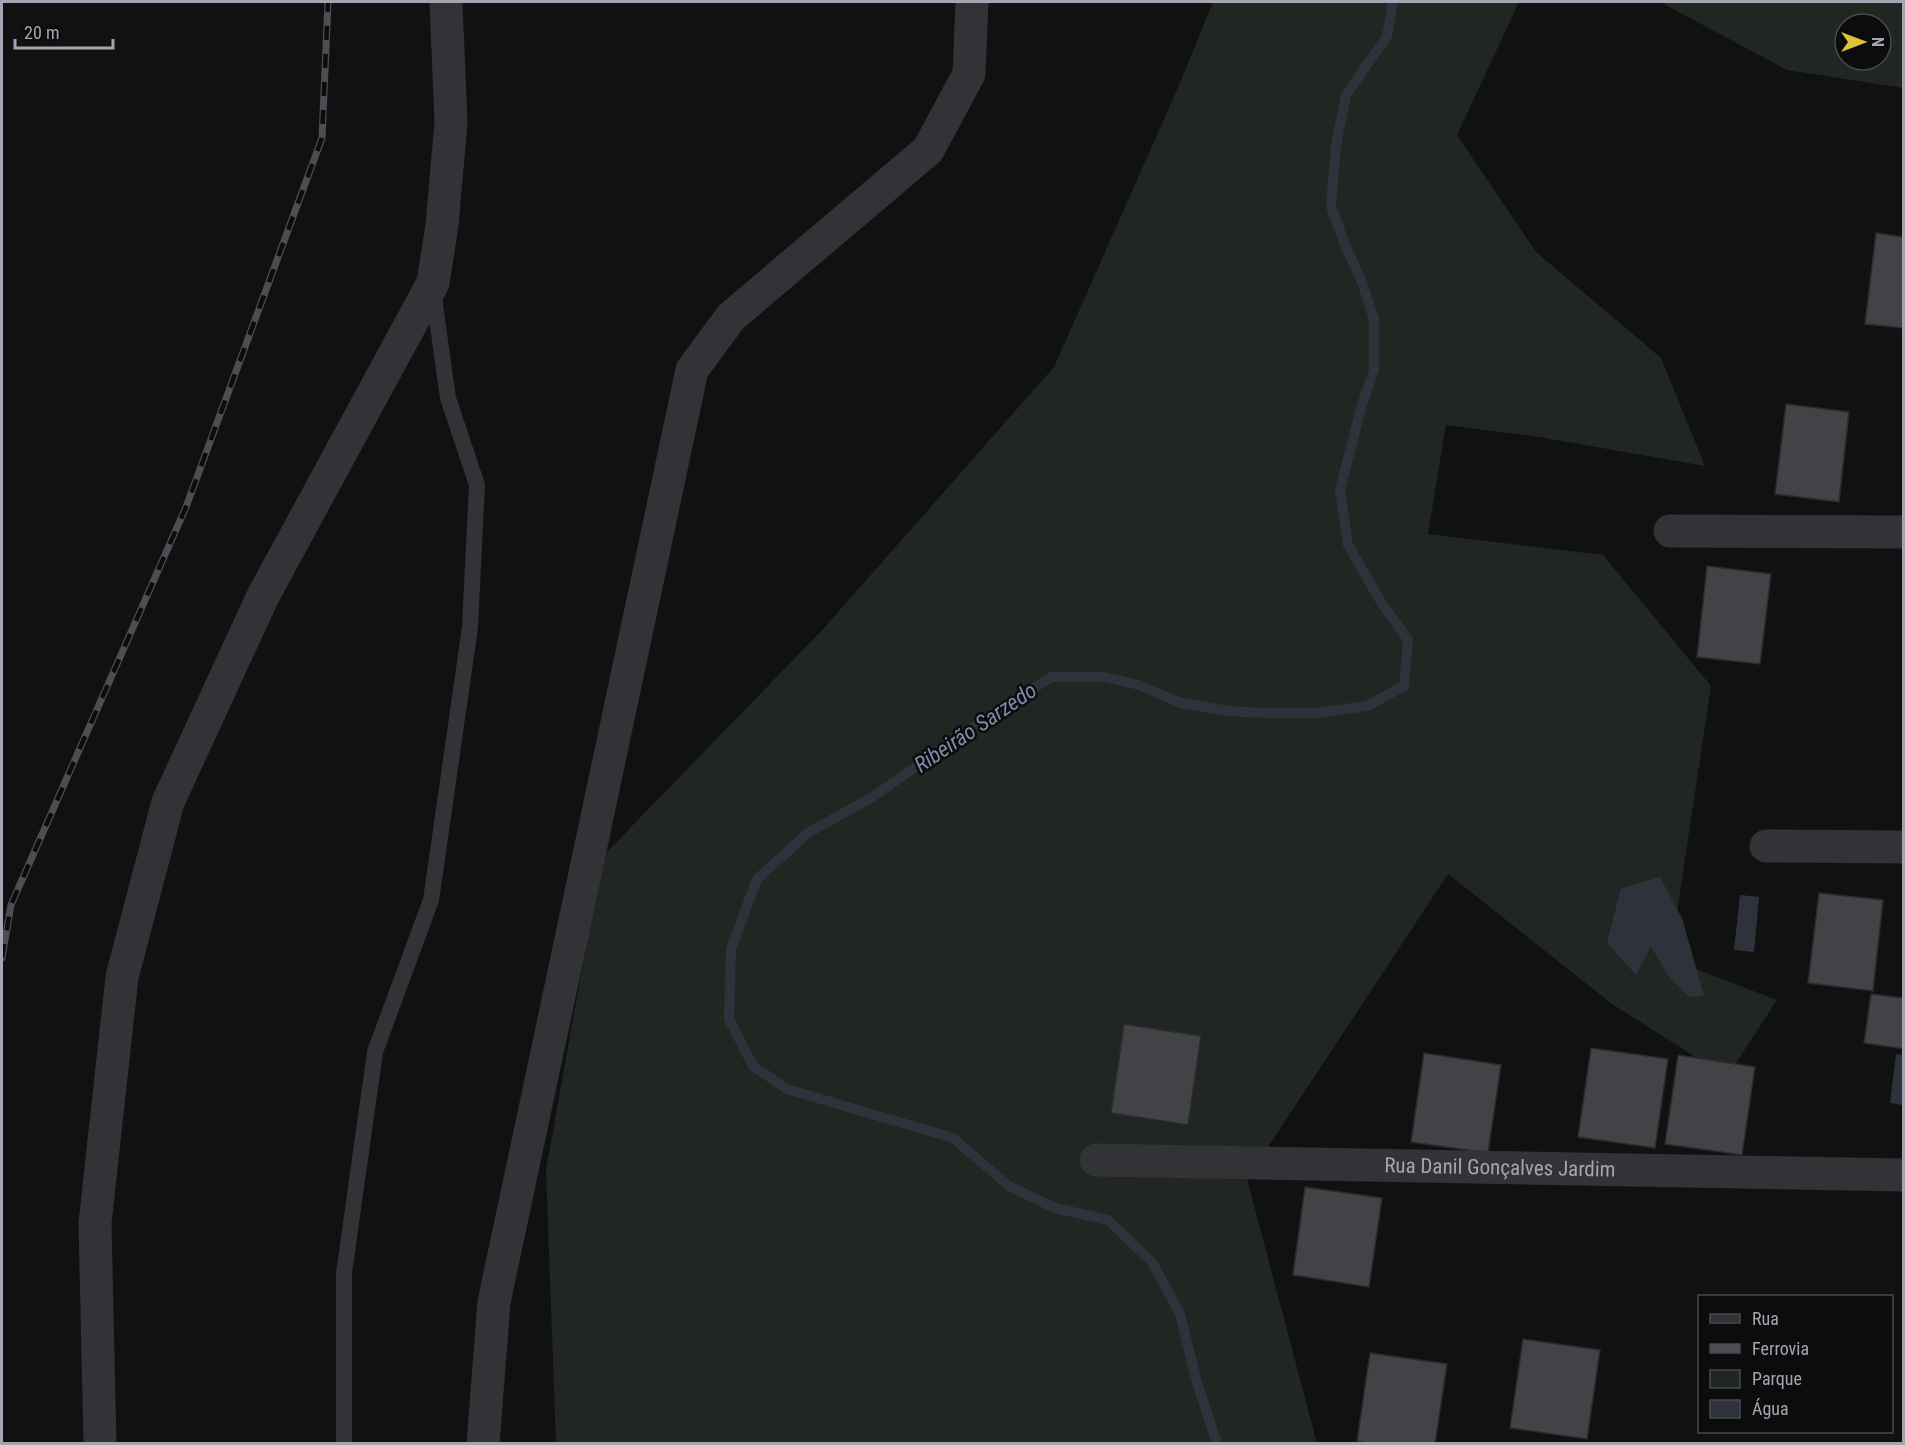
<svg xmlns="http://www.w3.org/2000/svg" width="1905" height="1445" viewBox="0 0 1905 1445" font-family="'Roboto Condensed',sans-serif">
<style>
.green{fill:#202621;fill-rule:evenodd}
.water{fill:#2e333b}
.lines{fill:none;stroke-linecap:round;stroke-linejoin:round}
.stream{stroke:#2e333b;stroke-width:10}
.building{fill:#434347;stroke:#2b2b2e;stroke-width:1.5}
.service{stroke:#323237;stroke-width:16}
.minor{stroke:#323237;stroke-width:33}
.rail-casing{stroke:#4d4e53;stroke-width:7}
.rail{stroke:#0c0c0d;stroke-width:4.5;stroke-dasharray:14;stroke-linecap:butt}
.labels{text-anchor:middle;stroke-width:5;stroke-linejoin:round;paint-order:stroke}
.street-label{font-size:21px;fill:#a4a5b1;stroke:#0c0c0d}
.water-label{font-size:22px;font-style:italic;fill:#7d8da9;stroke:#0c0c0d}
</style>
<rect width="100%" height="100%" fill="#111112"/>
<g class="green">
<polygon points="1213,2 1519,2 1457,135 1536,252 1661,358 1705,466 1539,437 1446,425 1428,534 1603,555 1711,686 1670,959 1777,1000 1727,1077 1612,1004 1448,874 1247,1179 1317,1443 556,1444 546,1170 602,857 824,628 1054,367 1177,90"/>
<path d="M1660,2H1903V88L1787,70ZM1845,24H1881V60H1845Z"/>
</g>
<g class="water">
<polygon points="1660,877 1682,918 1704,996 1690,997 1670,978 1651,947 1636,975 1607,943 1621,888"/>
<polygon points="1740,895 1759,897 1754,952 1734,950"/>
<polygon points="1896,1054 1903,1055 1903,1105 1890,1103"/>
</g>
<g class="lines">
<polyline class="stream" points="1217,1444 1196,1379 1180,1314 1152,1262 1108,1220 1055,1208 1009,1186 953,1138 787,1089 753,1066 729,1019 731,949 757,879 808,833 874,796 1006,704 1052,677 1104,677 1139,685 1181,703 1229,711 1264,713 1316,713 1367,706 1404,686 1408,640 1381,602 1348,545 1340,490 1361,408 1374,370 1374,319 1362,282 1345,245 1331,206 1336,145 1346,95 1387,36 1393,2"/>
</g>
<g class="building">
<polygon points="1876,233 1904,237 1904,328 1865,324"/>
<polygon points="1786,404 1849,412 1839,502 1775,494"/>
<polygon points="1707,566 1771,574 1760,664 1697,657"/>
<polygon points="1819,893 1883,900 1873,991 1808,983"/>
<polygon points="1871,994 1904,998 1904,1049 1864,1043"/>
<polygon points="1124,1024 1201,1036 1188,1125 1111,1113"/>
<polygon points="1591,1048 1668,1059 1655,1148 1578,1137"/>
<polygon points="1424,1053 1501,1065 1488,1153 1411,1142"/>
<polygon points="1678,1055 1755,1067 1742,1155 1665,1144"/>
<polygon points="1305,1187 1382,1198 1369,1287 1293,1275"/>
<polygon points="1523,1339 1600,1350 1587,1439 1510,1428"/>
<polygon points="1370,1353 1447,1364 1435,1444 1371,1444 1357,1441"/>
</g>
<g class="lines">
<polyline class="service" points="344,1444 344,1273 375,1052 431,900 470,627 477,485 448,398 433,290"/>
<g class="minor">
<polyline points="1670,531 1904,532"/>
<polyline points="1766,846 1904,847"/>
<path id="s1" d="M1096,1160L1904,1175"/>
<polyline points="100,1444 95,1223 122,977 168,802 263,596 433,283 442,225 451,123 446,2"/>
<polyline points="483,1444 494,1302 692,370 731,317 928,150 969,74 972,2"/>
</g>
<g class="rail-casing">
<polyline id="rail" points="2,958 11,905 186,507 322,138 328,2"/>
</g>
<use href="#rail" class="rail"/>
</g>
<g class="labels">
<g class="street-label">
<text dy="7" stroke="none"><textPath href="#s1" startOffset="404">Rua Danil Gonçalves Jardim</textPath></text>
</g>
<g class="water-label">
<text transform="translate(975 727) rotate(-34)" y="8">Ribeirão Sarzedo</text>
</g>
</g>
<rect width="1905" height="1445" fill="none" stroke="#a4a5b1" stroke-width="6"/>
<rect x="1698" y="1295" width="195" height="138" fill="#0c0c0d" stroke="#49494f" stroke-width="1.5"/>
<rect x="1710" y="1314" width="30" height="9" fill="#323237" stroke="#49494f" stroke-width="1.5"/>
<text x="1752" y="1325" font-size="18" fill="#a4a5b1">Rua</text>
<rect x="1710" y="1344" width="30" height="9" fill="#4d4e53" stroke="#49494f" stroke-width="1.5"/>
<text x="1752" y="1355" font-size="18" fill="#a4a5b1">Ferrovia</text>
<rect x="1710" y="1370" width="30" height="18" fill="#202621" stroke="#49494f" stroke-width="1.5"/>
<text x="1752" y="1385" font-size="18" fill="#a4a5b1">Parque</text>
<rect x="1710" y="1400" width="30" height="18" fill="#2e333b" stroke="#49494f" stroke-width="1.5"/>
<text x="1752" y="1415" font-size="18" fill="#a4a5b1">Água</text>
<g transform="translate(1863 42) rotate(90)"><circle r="28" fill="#0c0c0d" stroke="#49494f" stroke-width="1.5"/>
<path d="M0-4.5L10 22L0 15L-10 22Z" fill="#dec33d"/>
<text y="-9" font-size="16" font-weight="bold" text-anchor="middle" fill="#a4a5b1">N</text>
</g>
<path d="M15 39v9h98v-9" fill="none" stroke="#a4a5b1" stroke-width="3"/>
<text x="24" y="39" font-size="18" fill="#a4a5b1" stroke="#0c0c0d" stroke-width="4.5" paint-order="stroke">20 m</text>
</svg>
